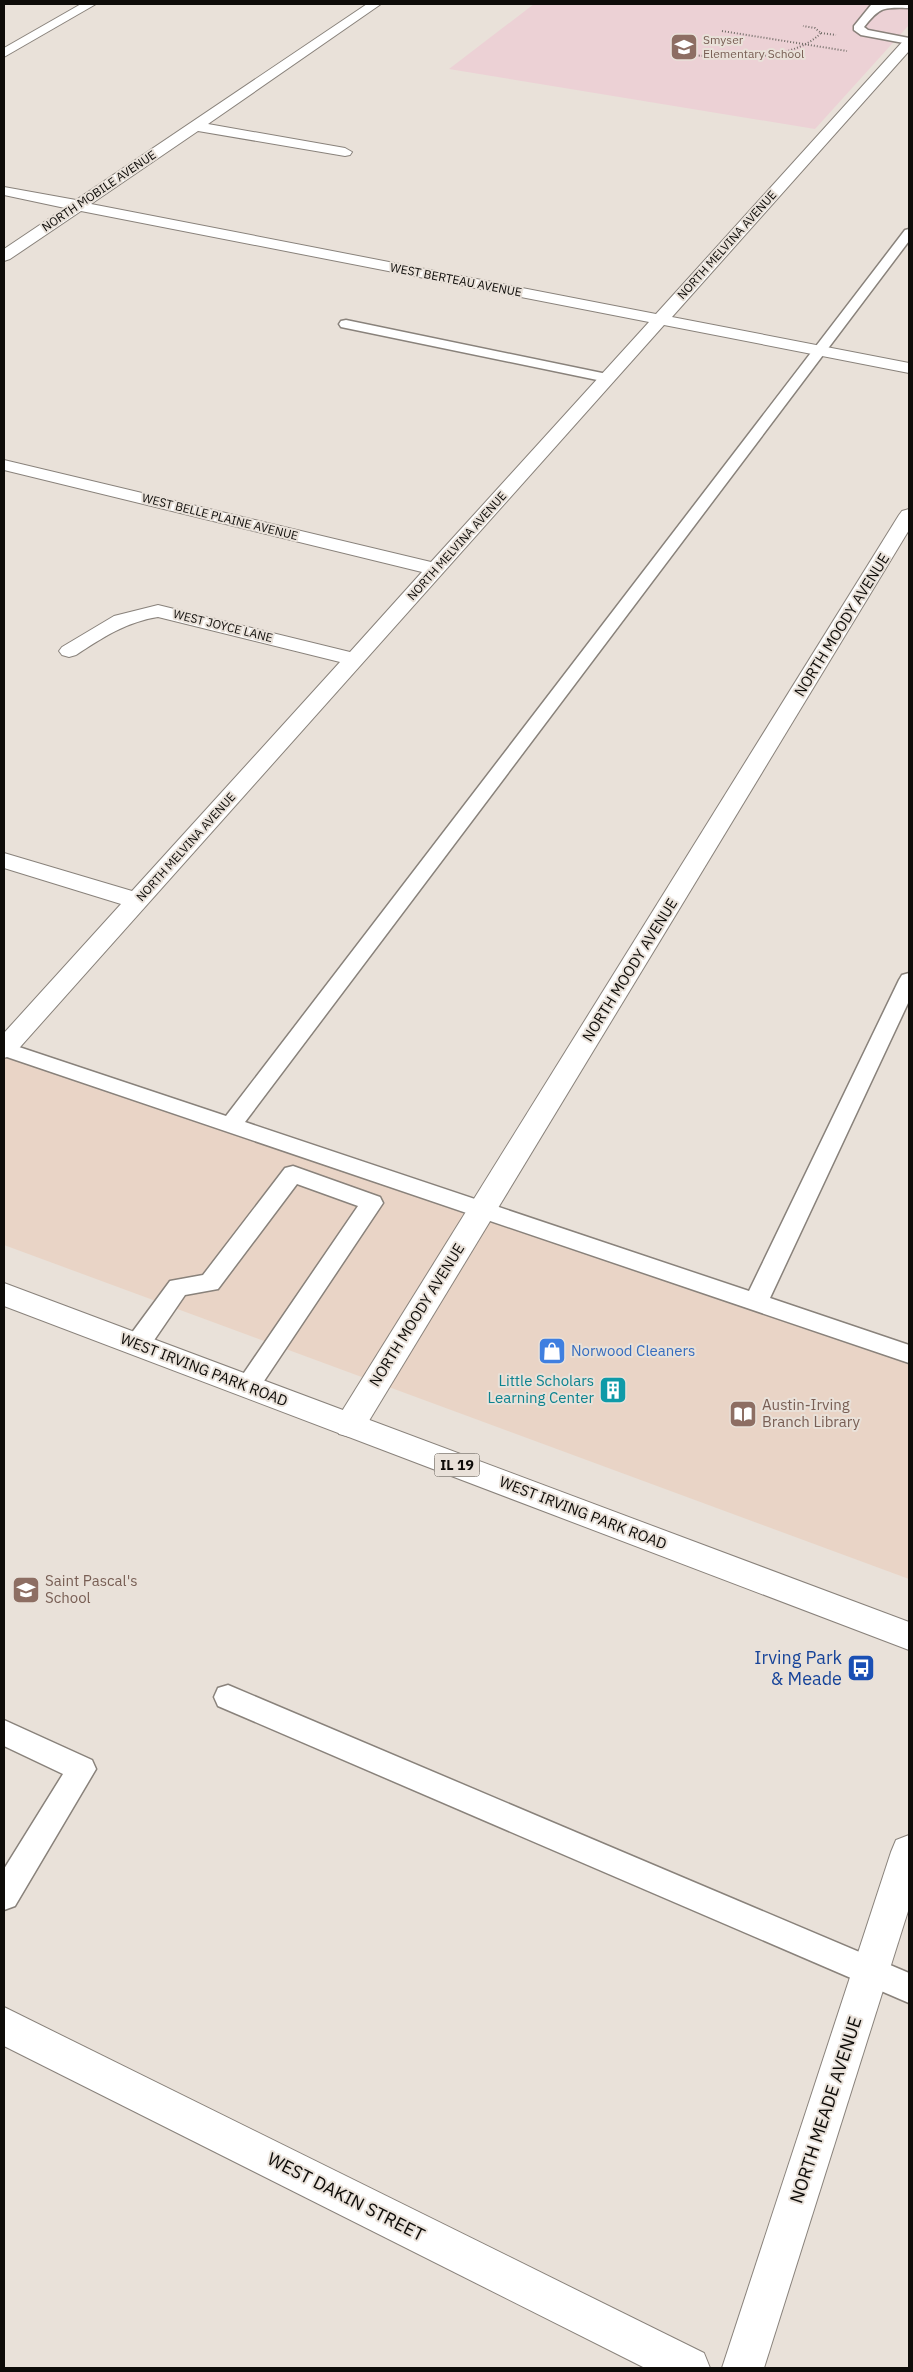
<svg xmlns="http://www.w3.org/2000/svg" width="913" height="2372" viewBox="0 0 913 2372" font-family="'IBM Plex Sans',sans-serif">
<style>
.commercial{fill:#e9d4c6}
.education{fill:#ecd1d5}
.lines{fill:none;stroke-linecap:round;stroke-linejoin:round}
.service-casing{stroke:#89827b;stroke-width:3}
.minor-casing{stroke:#89827b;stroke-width:2}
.primary-casing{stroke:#89827b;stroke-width:2}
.path{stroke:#726d68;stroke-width:2;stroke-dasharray:1 2;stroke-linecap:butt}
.service{fill:#fff;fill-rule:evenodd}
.minor{fill:#fff;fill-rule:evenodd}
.primary{fill:#fff;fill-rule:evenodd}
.labels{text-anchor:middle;stroke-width:4;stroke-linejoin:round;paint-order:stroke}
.far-education-label{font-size:12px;fill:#785e54;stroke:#e9e1d9;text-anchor:start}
.far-street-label{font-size:12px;fill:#0e0c09;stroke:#e9e1d9}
.shield{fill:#e9e1d9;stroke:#504c47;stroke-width:1}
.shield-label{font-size:14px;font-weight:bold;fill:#0e0c09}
.street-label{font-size:15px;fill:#0e0c09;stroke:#e9e1d9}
.shop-label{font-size:15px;fill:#366cbe;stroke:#e9e1d9;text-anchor:start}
.culture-label{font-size:15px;fill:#0d838f;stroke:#e9e1d9;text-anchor:end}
.education-label{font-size:15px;fill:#785e54;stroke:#e9e1d9;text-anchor:start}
.near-transit-label{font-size:18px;fill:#164399;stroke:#e9e1d9;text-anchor:end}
.near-street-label{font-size:18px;fill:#0e0c09;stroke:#e9e1d9}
</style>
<rect width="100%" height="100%" fill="#e9e1d9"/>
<polygon class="commercial" points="4,1052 909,1357 909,1579 4,1245"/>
<polygon class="education" points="534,4 909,4 909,25 815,129 449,69"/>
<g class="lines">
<g class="service-casing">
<g id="service">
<path d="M875,4H909V8C883,7 880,7 864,27L868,30L909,38V44L861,35L854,30V26L871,5Z"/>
<polygon points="909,229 909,241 245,1122 749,1291 899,980 902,975 909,973 909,1001 770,1298 909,1345 909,1363 4,1056 4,1042 226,1116 905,230"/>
<polygon points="346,320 607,374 614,378 607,382 341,327 339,324 341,321"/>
<polygon points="293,1166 380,1197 383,1203 256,1393 247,1396 238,1393 235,1386 358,1206 297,1184 218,1289 185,1295 146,1352 137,1354 128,1352 125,1345 128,1338 170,1281 203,1275 285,1168"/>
<polygon points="228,1685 909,1973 909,2003 218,1706 214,1697 218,1688"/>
<polygon points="4,1720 92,1760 96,1769 15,1906 4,1910 4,1869 63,1774 4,1746"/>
</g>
</g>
<g class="minor-casing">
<g id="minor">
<polygon points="81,4 96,4 4,57 4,48"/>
<path d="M367,4H381L208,124L345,148L352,152L350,155L345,156L198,131L91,204L656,314L904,40L909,39V51L672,317L909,363V373L664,325L13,1055L4,1058V1033L121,904L4,868V853L132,891L340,662L158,617C126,622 102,638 76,655L69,657L62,655L59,651L62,647L114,616L158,605L350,652L422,572L4,470V460L431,562L649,322L81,211L10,259L4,261V249L65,208L4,195V187L76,200Z"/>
<polygon points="909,509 909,530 361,1434 350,1437 339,1434 335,1425 339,1416 899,515 902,511"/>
<polygon points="909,1835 909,1908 764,2368 722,2368 891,1852 896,1840"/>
<polygon points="4,2007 704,2353 710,2368 645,2368 4,2046"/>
</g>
</g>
<g class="primary-casing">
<polygon id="primary" points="4,1283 909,1622 909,1650 4,1306"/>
</g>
<g class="path">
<polyline points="722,31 847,51"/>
<polyline points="821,33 836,35"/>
<path d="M693,55C730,59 793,61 821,33L815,28L803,26"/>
</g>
<use href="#service" class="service"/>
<use href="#minor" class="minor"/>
<use href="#primary" class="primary"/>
</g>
<defs>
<g id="school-square" transform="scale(1.4375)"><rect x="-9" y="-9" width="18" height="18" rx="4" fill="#8d6e63" stroke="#e9e1d9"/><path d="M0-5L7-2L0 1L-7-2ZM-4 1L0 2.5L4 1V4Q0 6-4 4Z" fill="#fff"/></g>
<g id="shop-square" transform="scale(1.4375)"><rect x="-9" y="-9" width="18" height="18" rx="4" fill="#3f7fe0" stroke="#e9e1d9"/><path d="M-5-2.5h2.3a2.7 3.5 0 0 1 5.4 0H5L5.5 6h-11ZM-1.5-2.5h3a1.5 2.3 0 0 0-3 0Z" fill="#fff"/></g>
<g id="building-square" transform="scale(1.4375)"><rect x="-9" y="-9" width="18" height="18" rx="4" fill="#0f9aa8" stroke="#e9e1d9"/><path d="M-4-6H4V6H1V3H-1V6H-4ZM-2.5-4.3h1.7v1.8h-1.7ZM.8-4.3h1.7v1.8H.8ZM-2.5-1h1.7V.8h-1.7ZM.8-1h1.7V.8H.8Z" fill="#fff"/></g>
<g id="library-square" transform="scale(1.4375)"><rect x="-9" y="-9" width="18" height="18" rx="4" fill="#8d6e63" stroke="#e9e1d9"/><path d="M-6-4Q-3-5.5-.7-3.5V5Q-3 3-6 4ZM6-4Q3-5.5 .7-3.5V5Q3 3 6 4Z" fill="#fff"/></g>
<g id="bus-square" transform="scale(1.4375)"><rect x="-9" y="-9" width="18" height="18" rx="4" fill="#1a4fb4" stroke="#e9e1d9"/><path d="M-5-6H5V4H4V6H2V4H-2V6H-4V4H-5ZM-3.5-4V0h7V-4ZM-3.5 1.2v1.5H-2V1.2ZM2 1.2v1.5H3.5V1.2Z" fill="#fff"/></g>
</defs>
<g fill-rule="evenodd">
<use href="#school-square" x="684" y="47"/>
<use href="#shop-square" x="552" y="1351"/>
<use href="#building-square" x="613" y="1390"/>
<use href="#library-square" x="743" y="1414"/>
<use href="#school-square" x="26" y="1590"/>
<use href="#bus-square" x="861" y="1668"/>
</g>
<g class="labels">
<g class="far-education-label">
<text x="703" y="44">Smyser<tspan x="703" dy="14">Elementary School</tspan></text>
</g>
<g class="far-street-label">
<text transform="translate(99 191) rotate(-34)" y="4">NORTH MOBILE AVENUE</text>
<text transform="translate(727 245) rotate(-48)" y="4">NORTH MELVINA AVENUE</text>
<text transform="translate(456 280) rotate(11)" y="4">WEST BERTEAU AVENUE</text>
<text transform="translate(220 517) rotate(14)" y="4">WEST BELLE PLAINE AVENUE</text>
<text transform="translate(457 546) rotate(-48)" y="4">NORTH MELVINA AVENUE</text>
<text transform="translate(223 626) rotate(14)" y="4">WEST JOYCE LANE</text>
<text transform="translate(186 847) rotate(-48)" y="4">NORTH MELVINA AVENUE</text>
</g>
<rect class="shield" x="434.5" y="1453.5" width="45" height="23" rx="4"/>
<g class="shield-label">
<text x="457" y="1470">IL 19</text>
</g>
<g class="street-label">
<text transform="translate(842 625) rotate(-58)" y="5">NORTH MOODY AVENUE</text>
<text transform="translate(630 970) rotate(-58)" y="5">NORTH MOODY AVENUE</text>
<text transform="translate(417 1315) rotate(-58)" y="5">NORTH MOODY AVENUE</text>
<text transform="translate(204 1370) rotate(21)" y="5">WEST IRVING PARK ROAD</text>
<text transform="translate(583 1513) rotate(21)" y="5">WEST IRVING PARK ROAD</text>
</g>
<g class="shop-label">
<text x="571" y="1356">Norwood Cleaners</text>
</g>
<g class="culture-label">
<text x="594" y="1386">Little Scholars<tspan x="594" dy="17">Learning Center</tspan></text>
</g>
<g class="education-label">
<text x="762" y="1410">Austin-Irving<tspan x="762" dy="17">Branch Library</tspan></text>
<text x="45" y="1586">Saint Pascal's<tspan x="45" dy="17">School</tspan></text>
</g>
<g class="near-transit-label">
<text x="842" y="1664">Irving Park<tspan x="842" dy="21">&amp; Meade</tspan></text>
</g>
<g class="near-street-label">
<text transform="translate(826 2110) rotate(-72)" y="6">NORTH MEADE AVENUE</text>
<text transform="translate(346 2197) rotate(27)" y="6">WEST DAKIN STREET</text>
</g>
</g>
<rect width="913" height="2372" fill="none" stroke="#0e0c09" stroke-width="10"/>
</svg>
